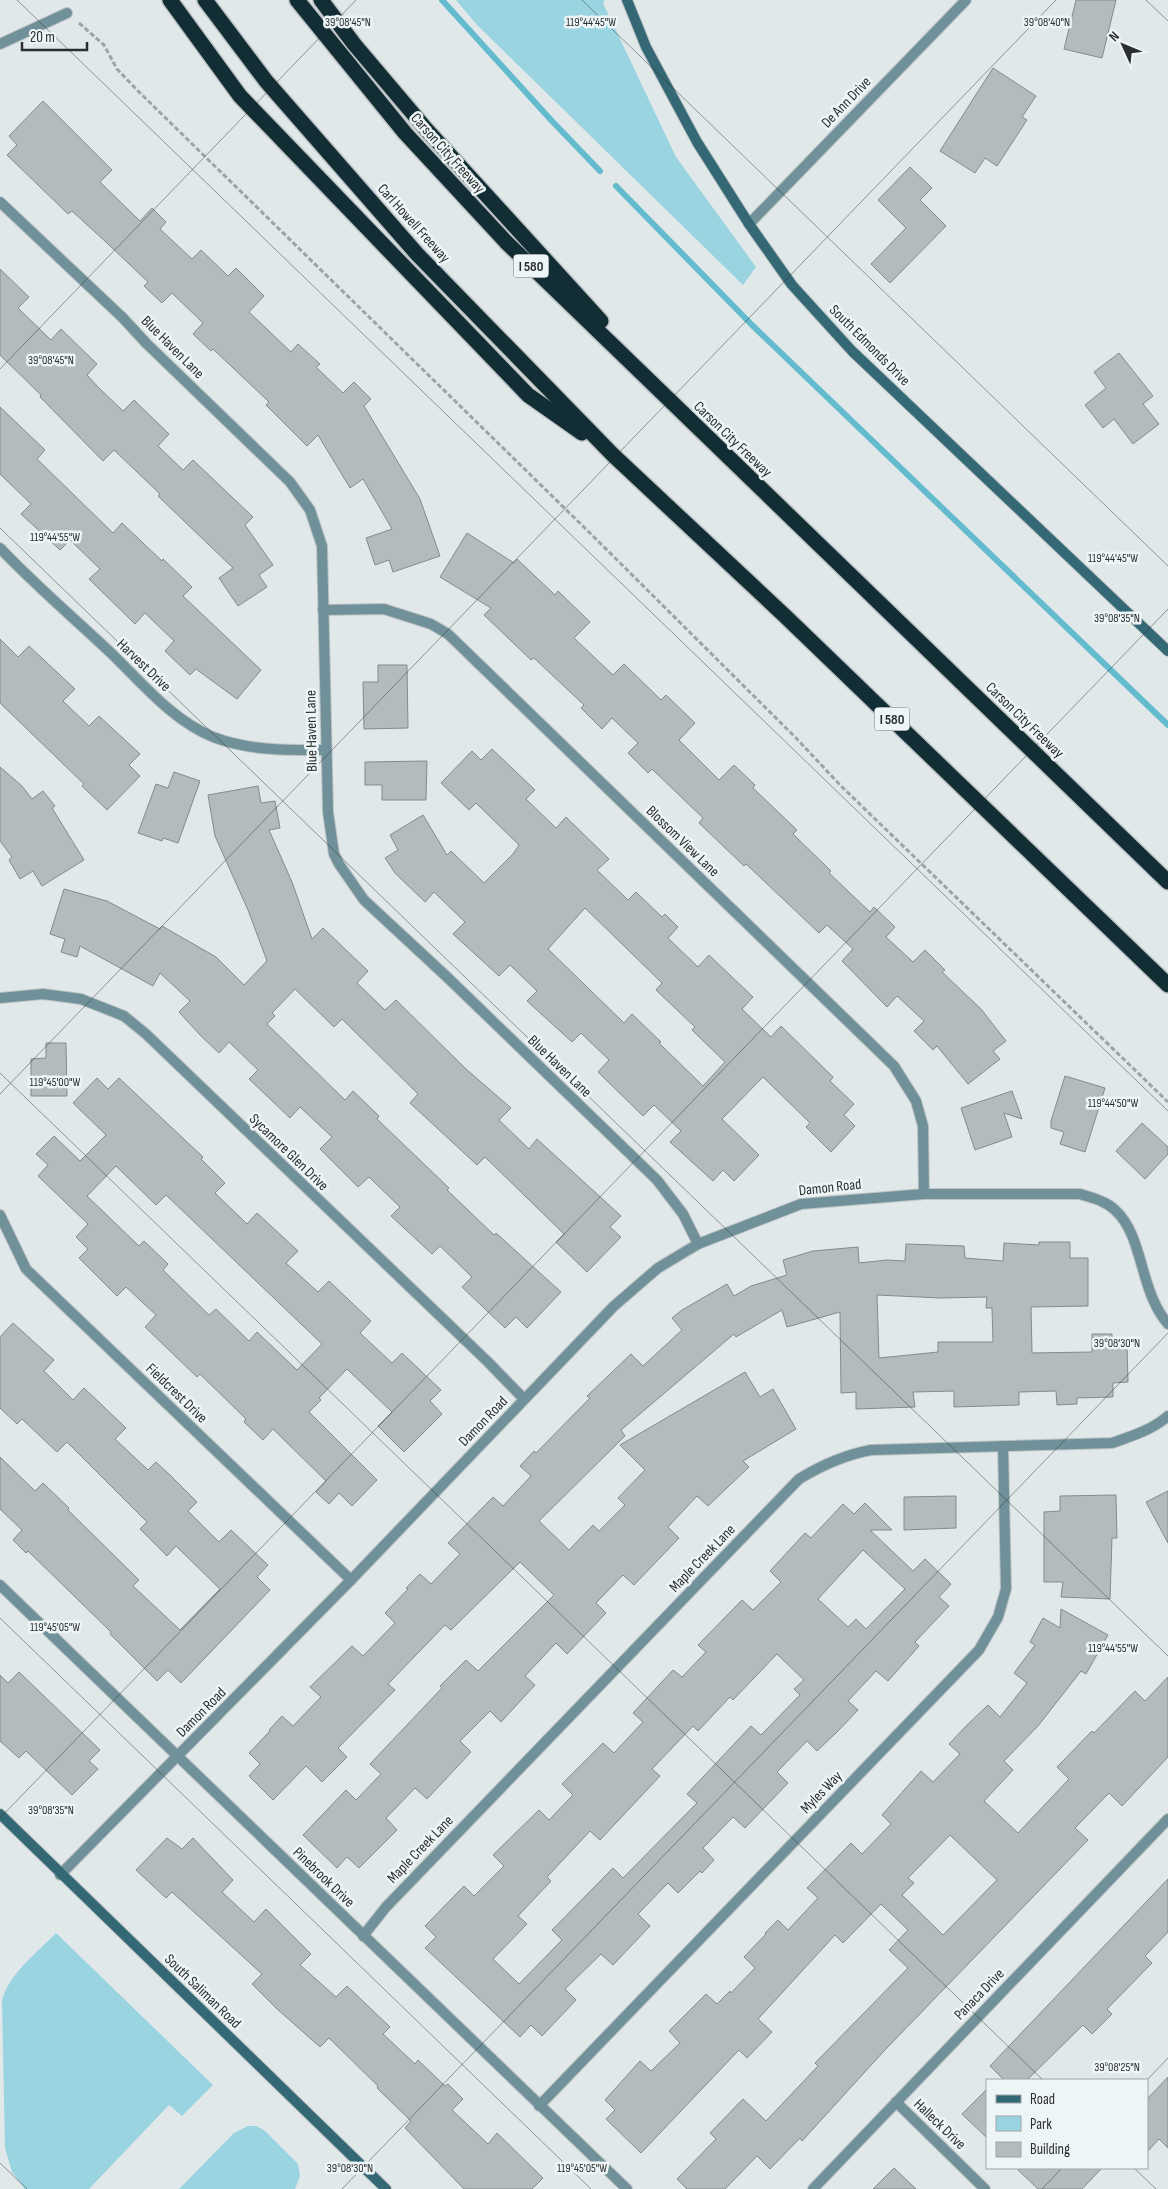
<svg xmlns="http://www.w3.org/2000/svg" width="1168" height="2189" viewBox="0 0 1168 2189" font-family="'Sofia Sans Condensed',sans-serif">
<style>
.green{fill:#9bd4e1}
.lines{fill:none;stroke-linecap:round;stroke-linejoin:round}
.stream{stroke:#65bbce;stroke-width:6}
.building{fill:#b4bbbc;stroke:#858b8c;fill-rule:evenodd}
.street-casing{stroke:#bdc3c4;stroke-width:12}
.secondary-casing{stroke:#bdc3c4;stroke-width:12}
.highway-casing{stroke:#bdc3c4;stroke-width:18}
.path{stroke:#9ea3a4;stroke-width:3;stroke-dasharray:5 2.5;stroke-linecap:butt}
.street{stroke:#709199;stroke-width:10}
.secondary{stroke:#336874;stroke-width:10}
.highway{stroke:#122d34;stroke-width:15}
.ticks{fill:none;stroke:#2b2e2e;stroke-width:1;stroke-opacity:0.45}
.labels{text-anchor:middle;stroke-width:5;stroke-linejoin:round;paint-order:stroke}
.shield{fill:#eef5f7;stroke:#666a6a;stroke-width:1}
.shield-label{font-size:14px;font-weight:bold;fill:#2b2e2e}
.street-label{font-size:15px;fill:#2b2e2e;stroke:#eef5f7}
.ticks-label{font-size:12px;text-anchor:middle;fill:#2b2e2e;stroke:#eef5f7;stroke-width:5;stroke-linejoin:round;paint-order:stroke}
</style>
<rect width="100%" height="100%" fill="#e1e8e9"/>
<g class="green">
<polygon points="456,0 605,0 603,3 676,157 756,267 743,285 477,25"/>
<path d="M56,1933L213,2085L182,2116L169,2105L89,2189H25L12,2172L5,2148L2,2001C9,1973 37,1953 56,1933Z"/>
<polygon points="248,2126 256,2126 264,2130 298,2164 300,2176 295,2189 179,2189 234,2133"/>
</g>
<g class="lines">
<g class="stream">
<polyline points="442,0 551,120 600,171"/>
<polyline points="616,186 753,326 1168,725"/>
</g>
</g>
<g class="building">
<polygon points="1076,0 1116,0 1102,58 1064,49"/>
<polygon points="993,68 1036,96 1022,117 1027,120 997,166 985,158 975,173 940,151"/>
<polygon points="43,101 112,170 100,182 140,221 152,208 166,222 160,229 192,259 201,250 228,276 236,268 264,296 249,312 291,352 298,344 320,364 316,367 343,393 354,382 371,399 364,406 420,499 440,556 393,572 389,560 375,565 366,538 392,529 363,479 350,488 318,435 307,446 266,405 269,402 213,349 211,351 193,334 203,323 172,293 162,303 144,286 148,282 107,243 72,211 68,214 7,155 17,145 9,136"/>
<polygon points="910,167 932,188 920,200 946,226 890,283 871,264 906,228 878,200"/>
<polygon points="0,269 29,297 18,308 51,340 61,329 97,364 87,375 98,387 123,411 134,400 169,434 158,446 183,470 193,460 253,517 245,525 273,565 259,575 267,587 238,606 219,578 233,568 158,496 160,494 114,450 103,461 40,397 41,395 0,355"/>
<polygon points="1119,353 1153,396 1143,404 1159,424 1133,444 1114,419 1103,428 1085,405 1106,388 1094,372"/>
<polygon points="0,407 45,450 37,459 113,533 122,523 162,561 163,559 192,587 183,596 261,670 237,699 196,669 190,675 165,651 174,641 145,613 135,624 89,579 100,569 70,540 60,550 21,514 31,504 0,474"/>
<polygon points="467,533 514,563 517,559 555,595 558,591 590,622 574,638 613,675 624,664 661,700 666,695 695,723 679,740 719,780 734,765 755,785 753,788 797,830 793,834 831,871 829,873 870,912 874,907 895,927 886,937 913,962 925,950 945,970 942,972 981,1009 1006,1041 993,1051 1000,1059 968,1084 937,1046 933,1050 914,1031 924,1021 897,996 887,1007 842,961 853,949 827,925 819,933 746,864 744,866 699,823 703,818 652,769 648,773 628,753 638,743 612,718 602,729 581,708 584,705 534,658 531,660 484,615 491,608 440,577"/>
<polygon points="0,639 18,657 29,646 75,689 63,701 89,726 99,716 140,754 129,765 140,776 107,810 82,786 84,784 0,703"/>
<polygon points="378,665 407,665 408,728 364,729 363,682 378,682"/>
<path d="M492,749L535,790L526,799L556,828L566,817L609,859L597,870L628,900L636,892L662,917L665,914L678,927L668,938L698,967L709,955L753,997L742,1009L771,1037L781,1026L833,1077L830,1081L854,1104L844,1115L855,1126L831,1152L806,1127L810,1123L763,1077L722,1119L759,1155L734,1181L723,1170L713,1181L670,1142L681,1131L654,1105L643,1116L598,1072L609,1060L581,1033L572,1042L527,1001L537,991L510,965L499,976L453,934L465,922L434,892L425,902L395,873L385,858L398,850L390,835L423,815L447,855L451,851L484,883L513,854L519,845L476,803L469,810L441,783L472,751L481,760ZM585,908L662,983L656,990L695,1027L692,1030L725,1062L703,1086L659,1043L661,1042L632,1014L624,1023L548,949Z"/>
<polygon points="427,761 426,800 382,800 382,785 365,785 365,762"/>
<polygon points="0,767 22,786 32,799 43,791 55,806 52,808 84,860 42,886 33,871 20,879 9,860 12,857 0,841"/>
<polygon points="174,772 200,781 178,843 163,838 162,841 138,833 156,784 168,788"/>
<polygon points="258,786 261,803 275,801 280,828 269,830 292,882 312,939 323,928 368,971 357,983 385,1010 396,1000 466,1069 511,1108 499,1120 529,1149 537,1139 621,1216 610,1227 621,1237 587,1272 556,1242 564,1234 485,1157 477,1165 410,1103 418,1094 342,1019 334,1027 295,989 272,1013 275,1016 267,1024 345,1100 353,1091 379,1116 377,1119 449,1188 447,1190 494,1235 496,1233 561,1292 527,1328 516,1317 505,1328 462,1287 472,1277 440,1246 432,1254 391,1216 400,1207 369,1177 358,1187 320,1149 332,1137 300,1107 290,1118 249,1079 258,1070 229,1042 219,1053 201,1036 179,1012 190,1001 160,973 153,986 80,946 77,957 61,952 65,939 50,934 64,889 107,901 160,929 162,926 216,957 244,985 267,961 248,910 215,836 208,795"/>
<polygon points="46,1043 66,1043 67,1096 31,1096 31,1059 46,1058"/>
<polygon points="1065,1076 1105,1088 1085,1152 1060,1144 1064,1132 1051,1128 1051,1121"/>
<path d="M97,1078L108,1089L119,1078L203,1157L201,1159L225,1183L215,1193L247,1224L257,1213L298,1251L286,1263L318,1292L329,1281L371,1321L360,1333L392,1363L402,1353L441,1390L430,1401L442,1414L404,1452L378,1426L392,1412L347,1369L319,1398L321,1400L309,1412L377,1480L352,1506L339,1493L329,1504L316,1492L326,1481L273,1429L263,1440L244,1422L246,1419L200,1374L197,1377L145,1327L156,1315L126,1287L117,1296L79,1258L88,1249L76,1237L88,1224L38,1176L48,1165L36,1154L54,1136L80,1161L106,1135L73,1103ZM116,1166L156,1205L166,1195L322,1344L297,1370L257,1332L249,1341L216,1309L209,1315L163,1270L168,1264L144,1241L139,1246L87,1196Z"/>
<polygon points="1012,1091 1022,1119 1004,1113 1012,1137 975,1150 961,1108"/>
<polygon points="1142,1123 1168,1147 1168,1154 1145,1179 1116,1151"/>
<path d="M1039,1242H1070V1258H1088V1306L1031,1307L1032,1353L1092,1352V1334H1112V1346H1127L1128,1382L1113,1383V1397L1077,1398V1404L1057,1405L1056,1391L1019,1392V1405L954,1407V1391L913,1392L915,1407L856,1409V1392L841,1393L840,1312L787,1327L782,1310L736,1337L734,1334L621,1430L625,1436L539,1521L569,1550L593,1525L599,1531L625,1505L618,1498L645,1470L620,1445L745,1372L760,1397L773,1389L796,1429L743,1461L749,1467L708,1506L697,1496L668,1527L679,1538L634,1585L623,1575L596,1603L606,1613L567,1654L556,1643L525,1676L535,1685L501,1722L490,1711L460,1741L471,1752L427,1799L415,1788L386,1818L397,1830L359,1868L347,1857L337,1868L303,1835L346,1790L356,1800L381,1774L370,1764L442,1688L440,1686L466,1660L478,1671L554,1595L520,1562L451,1630L445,1625L388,1684L395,1690L338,1748L347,1757L322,1782L306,1766L273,1800L249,1776L260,1764L249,1753L270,1731L269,1730L282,1716L293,1726L321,1697L310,1687L352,1646L363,1656L395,1623L385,1613L408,1589L406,1588L420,1574L431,1584L460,1554L448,1543L493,1497L503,1506L531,1476L520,1466L534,1451L536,1453L590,1398L587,1396L631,1354L643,1366L682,1330L672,1318L682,1310L727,1284L734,1296L751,1286L787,1275L783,1260L813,1251L858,1247L859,1263L887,1260L905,1261L906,1244L964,1246L965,1258L1003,1261L1004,1243L1039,1245ZM877,1295L941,1298L987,1297L986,1308H992L993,1342H938V1352L879,1358Z"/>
<polygon points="13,1323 54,1360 44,1371 73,1400 84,1388 126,1428 115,1439 148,1470 156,1462 171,1476 197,1502 188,1511 219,1542 231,1530 268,1565 257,1577 270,1590 181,1683 168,1670 157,1681 110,1634 111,1632 28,1551 26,1553 13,1540 22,1530 0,1509 0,1457 35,1491 43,1483 69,1508 68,1510 139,1580 133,1586 180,1630 220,1589 176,1546 167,1556 140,1529 147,1522 67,1442 57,1452 22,1419 17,1424 0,1408 0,1337"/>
<polygon points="1168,1491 1168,1543 1146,1502"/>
<polygon points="1116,1495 1117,1538 1112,1538 1110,1599 1061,1597 1063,1582 1044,1582 1044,1512 1060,1511 1060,1496"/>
<polygon points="956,1496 956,1528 904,1530 904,1497"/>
<path d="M865,1503L892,1530H870L913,1571L925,1559L951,1584L939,1597L949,1606L915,1642L919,1646L888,1681L876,1671L848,1701L858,1710L838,1731L817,1751L807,1741L777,1772L788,1783L745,1828L733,1817L703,1848L714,1860L702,1873L700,1871L678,1893L668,1883L638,1914L650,1926L613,1965L601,1954L565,1989L576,2000L542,2036L531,2025L520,2037L425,1948L436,1937L425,1926L464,1886L474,1896L504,1866L493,1855L539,1810L549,1820L573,1795L562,1784L603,1743L614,1753L643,1722L633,1713L673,1670L682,1677L706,1652L698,1645L742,1600L753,1610L781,1582L770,1571L805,1533L811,1538L843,1504L854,1514ZM863,1550L905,1589L866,1629L856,1619L848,1627L818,1599ZM777,1654L804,1680L794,1689L800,1695L761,1735L751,1726L687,1794L697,1803L623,1878L613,1868L552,1930L562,1940L519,1984L493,1959L527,1924L518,1916L551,1881L547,1877L590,1831L600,1840L660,1776L652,1769L693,1726L698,1731L730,1697L733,1700Z"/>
<path d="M1061,1609L1108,1635L1086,1674L1081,1671L1038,1726L1004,1761L1013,1770L984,1801L1018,1833L1069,1779L1057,1767L1092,1731L1094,1733L1135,1691L1145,1701L1168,1677V1757L1122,1806L1109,1793L1075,1828L1088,1840L884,2051L802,2141L800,2138L770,2169L757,2156L725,2189H687L677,2179L716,2139L710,2133L743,2099L766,2121L818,2066L815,2063L908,1968L889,1950L908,1930L881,1904L843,1943L835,1935L758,2019L772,2032L747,2058L739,2050L641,2153L606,2119L615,2110L605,2100L640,2061L651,2071L680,2043L669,2031L706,1994L717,2004L730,1991L731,1993L755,1968L744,1957L766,1934L765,1933L778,1920L788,1930L818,1898L807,1888L851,1843L862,1854L891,1824L882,1815L921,1771L933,1782L960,1754L949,1744L966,1726L988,1705L1000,1717L1027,1683L1014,1673L1035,1645L1030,1642L1043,1618L1060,1628ZM950,1835L997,1880L943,1935L902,1895L914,1883L908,1878Z"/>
<polygon points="19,1672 100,1750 89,1761 98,1769 72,1795 26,1751 19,1758 0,1741 0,1675 8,1683"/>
<polygon points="167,1838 182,1849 193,1838 233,1880 222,1892 254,1922 266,1909 311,1954 300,1965 336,1997 347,1986 390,2027 383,2034 415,2064 418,2060 445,2086 448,2084 463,2099 452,2110 488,2144 497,2133 543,2178 532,2189 464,2189 405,2128 411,2121 377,2088 378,2086 329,2038 320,2047 276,2008 252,1984 262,1974 172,1892 166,1898 136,1870"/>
<polygon points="1168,1879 1168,1932 1145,1956 1152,1963 1107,2009 1112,2014 1092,2034 1083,2025 1027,2080 1004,2080 990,2066"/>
<polygon points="1168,2077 1168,2148 1159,2139 1147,2152 1147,2099"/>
<polygon points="987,2089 987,2138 962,2114"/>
<polygon points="894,2168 916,2189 873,2189"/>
<polygon points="1016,2168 1102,2168 1082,2189 1038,2189"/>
</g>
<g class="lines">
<g class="street-casing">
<g id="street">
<polyline points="0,44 67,13"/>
<polyline points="0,202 123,318 147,344 290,482 310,510 322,546 328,812 334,854 339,864 364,900 447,977 657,1180 683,1214 698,1244"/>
<polyline points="749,224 966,0"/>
<path d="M0,548C35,585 74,618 111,653C142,683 172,720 213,737C250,751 287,750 326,750"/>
<polyline points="323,610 384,609 431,624 448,634 894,1066 916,1101 923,1126 924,1194"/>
<polyline points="0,998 43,994 81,999 124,1016 146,1034 488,1362 524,1399"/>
<polyline points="0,1215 26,1269 351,1580"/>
<polyline points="0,1585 627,2189"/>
<path d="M60,1875L351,1580L614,1306L658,1268L698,1244L801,1204L924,1194H1080C1092,1198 1106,1201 1115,1210C1144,1236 1139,1291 1168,1324"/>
<path d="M363,1936L386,1907L799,1479C822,1465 844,1455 871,1450L1112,1443C1132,1436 1152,1430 1168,1416"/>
<polyline points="896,2102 985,2189"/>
<polyline points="539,2106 979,1650 998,1617 1006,1589 1003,1446"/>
<polyline points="813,2189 1168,1819"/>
</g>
</g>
<g class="secondary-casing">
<g id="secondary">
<polyline points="627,0 646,47 697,142 749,224 792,285 852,351 1168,651"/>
<polyline points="0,1814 386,2189"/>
</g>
</g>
<g class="highway-casing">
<g id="highway">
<polyline points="170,0 240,96 528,395 582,433"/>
<polyline points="205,0 266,81 417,254 613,455 785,616 1168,985"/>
<polyline points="297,0 405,133 506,242 1168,882"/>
<polyline points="321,0 354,44 426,129 601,321"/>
</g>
</g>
<polyline class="path" points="79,23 104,45 117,69 138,91 592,535 796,738 841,786 1168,1102"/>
<use href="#street" class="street"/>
<use href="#secondary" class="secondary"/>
<use href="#highway" class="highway"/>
</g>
<path class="ticks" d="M17,0L1168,1111M582,0L1168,566M1146,0L1168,21M0,369L356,0M0,528L1168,1656M0,1073L1043,2080M0,1094L1056,0M0,1618L591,2189M0,1818L1168,609M1147,2080L1168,2058M0,2163L27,2189M1134,2168L1156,2189M342,2189L1168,1333M1042,2189L1062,2168"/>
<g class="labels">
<g class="shield">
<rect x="513.5" y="254.5" width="35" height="23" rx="4"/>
<rect x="874.5" y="707.5" width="35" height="23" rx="4"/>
</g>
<g class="shield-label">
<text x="531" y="271">I 580</text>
<text x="892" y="724">I 580</text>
</g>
<g class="street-label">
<text transform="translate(846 102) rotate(-46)" y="5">De Ann Drive</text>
<text transform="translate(448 153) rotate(48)" y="5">Carson City Freeway</text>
<text transform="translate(414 223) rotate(48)" y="5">Carl Howell Freeway</text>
<text transform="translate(870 345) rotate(45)" y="5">South Edmonds Drive</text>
<text transform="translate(173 347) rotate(45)" y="5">Blue Haven Lane</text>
<text transform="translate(733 439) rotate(44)" y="5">Carson City Freeway</text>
<text transform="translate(144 665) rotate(44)" y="5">Harvest Drive</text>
<text transform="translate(1025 720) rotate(44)" y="5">Carson City Freeway</text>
<text transform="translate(311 731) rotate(-91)" y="5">Blue Haven Lane</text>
<text transform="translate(683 841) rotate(44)" y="5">Blossom View Lane</text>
<text transform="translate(560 1066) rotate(44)" y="5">Blue Haven Lane</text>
<text transform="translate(289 1152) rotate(44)" y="5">Sycamore Glen Drive</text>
<text transform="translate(830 1187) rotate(-6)" y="5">Damon Road</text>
<text transform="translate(177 1393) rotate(44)" y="5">Fieldcrest Drive</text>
<text transform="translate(483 1421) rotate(-46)" y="5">Damon Road</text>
<text transform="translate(702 1558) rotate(-46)" y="5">Maple Creek Lane</text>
<text transform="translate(201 1712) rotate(-45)" y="5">Damon Road</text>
<text transform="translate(821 1792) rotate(-46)" y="5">Myles Way</text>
<text transform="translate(420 1849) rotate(-46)" y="5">Maple Creek Lane</text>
<text transform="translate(324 1877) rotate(44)" y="5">Pinebrook Drive</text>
<text transform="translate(203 1991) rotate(44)" y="5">South Saliman Road</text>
<text transform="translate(979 1994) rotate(-46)" y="5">Panaca Drive</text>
<text transform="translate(940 2124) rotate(44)" y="5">Halleck Drive</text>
</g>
</g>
<g class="ticks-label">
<text x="591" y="26">119°44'45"W</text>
<text x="348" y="26">39°08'45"N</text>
<text x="1047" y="26">39°08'40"N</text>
<text x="51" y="364">39°08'45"N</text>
<text x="55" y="541">119°44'55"W</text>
<text x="1113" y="562">119°44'45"W</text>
<text x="1117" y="622">39°08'35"N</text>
<text x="55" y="1086">119°45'00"W</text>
<text x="1113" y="1107">119°44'50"W</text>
<text x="1117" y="1347">39°08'30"N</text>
<text x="55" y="1631">119°45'05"W</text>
<text x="1113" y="1652">119°44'55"W</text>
<text x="51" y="1814">39°08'35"N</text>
<text x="1117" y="2071">39°08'25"N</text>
<text x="350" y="2172">39°08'30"N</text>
<text x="582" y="2172">119°45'05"W</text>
</g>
<rect x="986" y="2079" width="162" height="90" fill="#eef5f7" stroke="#a0a5a7"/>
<rect x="996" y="2095" width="25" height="8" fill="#336874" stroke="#a0a5a7"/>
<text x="1030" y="2104" font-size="15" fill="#2b2e2e">Road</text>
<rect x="996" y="2116" width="25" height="15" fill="#9bd4e1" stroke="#a0a5a7"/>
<text x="1030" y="2129" font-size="15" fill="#2b2e2e">Park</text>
<rect x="996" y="2142" width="25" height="15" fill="#b4bbbc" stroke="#a0a5a7"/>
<text x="1030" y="2154" font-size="15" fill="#2b2e2e">Building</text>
<g transform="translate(1123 45) rotate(314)" stroke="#eef5f7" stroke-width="4" paint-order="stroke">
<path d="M0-4L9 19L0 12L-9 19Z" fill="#2b2e2e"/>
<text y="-8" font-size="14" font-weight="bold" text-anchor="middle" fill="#2b2e2e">N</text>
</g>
<path d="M22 42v8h65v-8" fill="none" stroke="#2b2e2e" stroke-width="2.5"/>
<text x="30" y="42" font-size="15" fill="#2b2e2e" stroke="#eef5f7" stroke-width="4" paint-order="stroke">20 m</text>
</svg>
